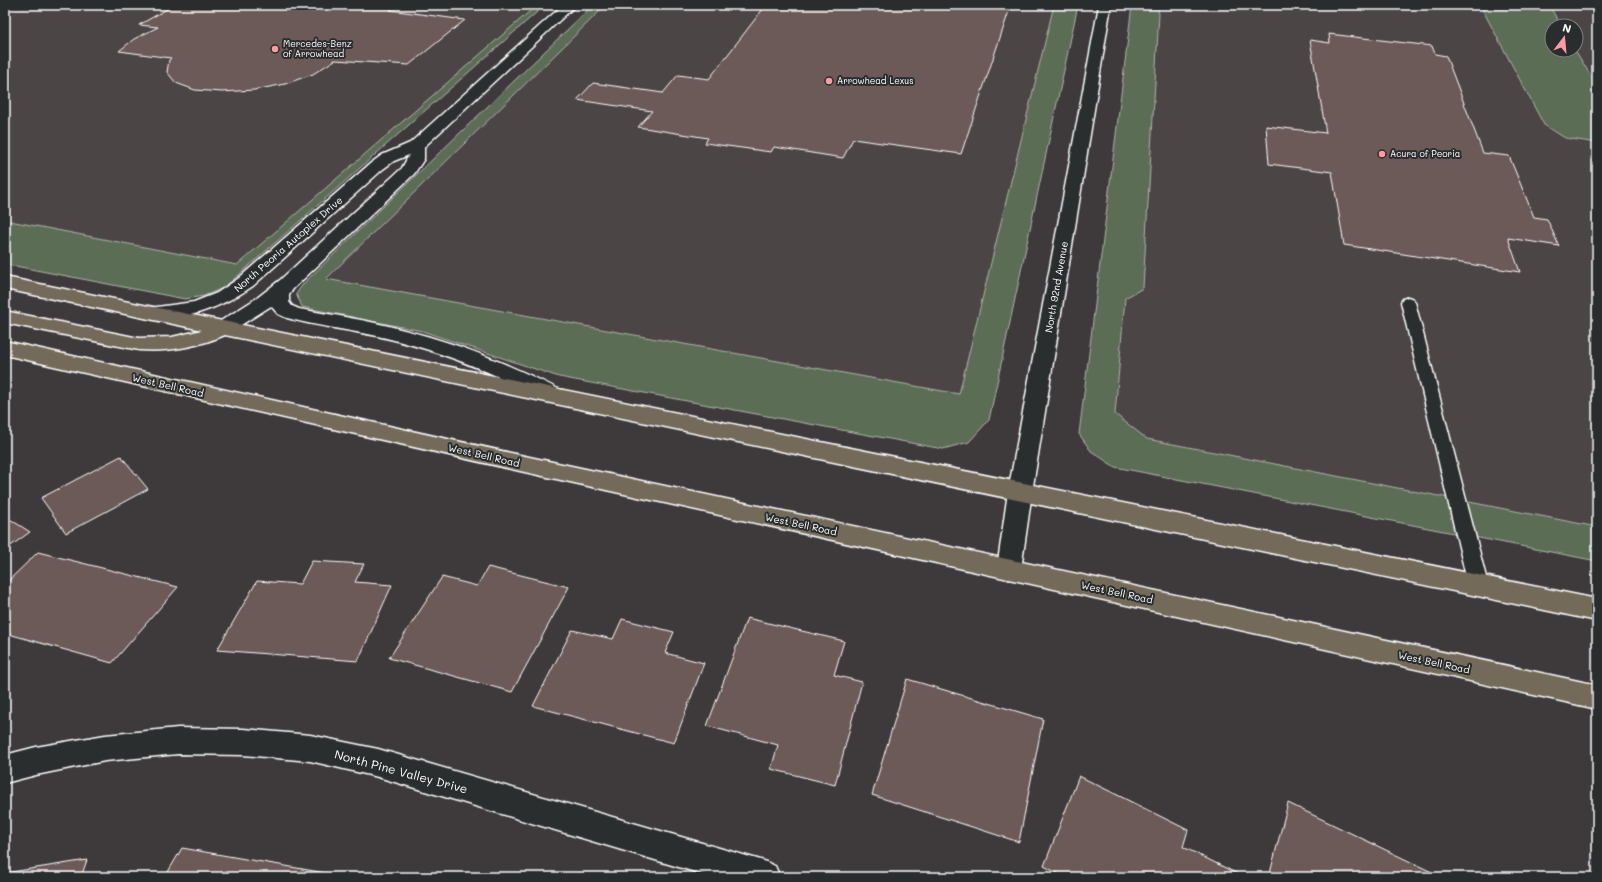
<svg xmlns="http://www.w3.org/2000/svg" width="1602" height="882" viewBox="0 0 1602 882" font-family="Mali,sans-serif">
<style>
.built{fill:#4c4444}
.green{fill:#5c6d56;stroke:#aeb6aa}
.building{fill:#6c5a58;stroke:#fff}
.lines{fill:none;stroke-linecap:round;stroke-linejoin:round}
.service-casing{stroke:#fff;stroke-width:3}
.minor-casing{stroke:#fff;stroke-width:3}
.primary-casing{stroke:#fff;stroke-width:3}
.service{fill:#2a2d2e;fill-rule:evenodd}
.minor{fill:#2a2d2e;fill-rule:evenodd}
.primary{fill:#736b5a;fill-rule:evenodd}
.poi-dot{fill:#ff9aa2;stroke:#2a2d2e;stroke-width:1.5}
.labels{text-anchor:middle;stroke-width:4;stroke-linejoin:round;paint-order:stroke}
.far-poi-label{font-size:9px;fill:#fff;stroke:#2a2d2e;text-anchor:start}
.street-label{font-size:10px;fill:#fff;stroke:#2a2d2e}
.near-street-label{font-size:12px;fill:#fff;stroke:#2a2d2e}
</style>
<rect width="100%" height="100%" fill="#3e3a3b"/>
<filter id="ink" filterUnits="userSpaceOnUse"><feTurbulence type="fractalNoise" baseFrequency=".025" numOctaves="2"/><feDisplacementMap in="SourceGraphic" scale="8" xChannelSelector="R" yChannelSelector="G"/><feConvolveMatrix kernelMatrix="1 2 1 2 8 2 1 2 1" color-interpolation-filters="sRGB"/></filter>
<g filter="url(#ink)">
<g class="built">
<polygon points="27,5 537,5 237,265 5,220 5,16"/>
<polygon points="606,5 1054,5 960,395 326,279"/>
<polygon points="1157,5 1480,5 1544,125 1565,138 1597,143 1597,527 1147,439 1115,414 1125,298 1159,14"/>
<polygon points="1549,5 1597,5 1597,86 1575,50 1576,26 1561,26"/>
</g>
<g class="green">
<polygon points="537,5 545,5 225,287 204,296 185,299 5,264 5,220 237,265"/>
<polygon points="593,5 606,5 326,279 959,394 1054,5 1078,5 989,420 969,442 943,449 559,377 422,331 302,307 296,294 303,284"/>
<polygon points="1132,5 1157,5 1159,14 1143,288 1125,298 1115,414 1147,439 1597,527 1597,561 1115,467 1091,451 1079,434"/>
<polygon points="1480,5 1549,5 1561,26 1552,26 1552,50 1575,50 1597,86 1597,143 1565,138 1544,125"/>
</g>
<g class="building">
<polygon points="174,5 397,5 390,10 465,20 409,65 335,60 313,74 285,84 254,90 222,92 195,90 176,83 167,72 169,60 171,58 119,51 134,39 158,27 139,25"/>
<polygon points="766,5 1011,5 961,154 853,139 843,158 774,147 771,152 705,143 708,138 638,127 652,111 577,100 593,83 663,93 678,75 709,79"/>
<polygon points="1329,34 1432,46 1435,54 1446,56 1483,153 1509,156 1534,217 1547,219 1559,246 1508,238 1520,272 1344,245 1332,172 1269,164 1266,126 1326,133 1310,40 1330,43"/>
<polygon points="121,456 148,489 66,533 41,498"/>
<polygon points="5,516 30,532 5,550"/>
<polygon points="38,552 178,587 112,663 5,633 5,584"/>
<polygon points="312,561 364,564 355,582 392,585 358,661 217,650 257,581 300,584"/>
<polygon points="488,567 569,587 512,692 389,658 442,577 477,586"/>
<polygon points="747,618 844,641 834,675 862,682 835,785 771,769 778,745 707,726"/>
<polygon points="622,619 674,632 665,653 704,663 674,743 533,706 572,630 613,639"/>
<polygon points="907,679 1043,719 1019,842 872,795"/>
<polygon points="1079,776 1188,830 1183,847 1244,877 1065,877 1044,866"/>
<polygon points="1288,803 1442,877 1269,877"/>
<polygon points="182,848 337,875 336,877 165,877"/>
<polygon points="87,860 81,877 5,877 5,873"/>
</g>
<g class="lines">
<g class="service-casing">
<polygon id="service" points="1408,297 1413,299 1415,302 1488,585 1485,591 1478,593 1471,591 1468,585 1401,302 1403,299"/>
</g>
<g class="minor-casing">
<g id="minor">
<path d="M563,5H576L424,147V159L414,174L294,288L289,294V302L292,306L299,309C333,315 367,320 400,329C458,343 512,365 564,392L568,397L564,402L557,404L550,402C501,376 451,355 398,341C361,331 324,328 287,318L278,314L271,306L230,332L223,334L216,332L213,328L216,324L257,298L280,280L402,168L409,155L394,161L383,169L253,286C224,306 178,326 142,317L139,313L142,309L194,302L217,293L239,278L371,163L382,155L410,143Z"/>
<polygon points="1099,5 1111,5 1032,492 1021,569 1018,576 1009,579 1000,576 997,569 1008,492"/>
<polygon points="178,728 243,729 310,735 378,749 764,861 775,866 780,877 712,877 378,777 310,761 243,755 178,754 105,761 36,775 5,783 5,755 36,747 105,735"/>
</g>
</g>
<g class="primary-casing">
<g id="primary">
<path d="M5,277L1597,599V621L225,335C197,347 169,352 139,350L5,323V311L139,338L172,337L202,330L5,289Z"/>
<polygon points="5,341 520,455 1597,685 1597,709 520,471 5,355"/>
</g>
</g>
<use href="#service" class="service"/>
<use href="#minor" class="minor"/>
<use href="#primary" class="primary"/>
</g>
</g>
<g class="poi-dot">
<circle cx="275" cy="49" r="4"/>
<circle cx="829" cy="81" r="4"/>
<circle cx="1382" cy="154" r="4"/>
</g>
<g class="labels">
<g class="far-poi-label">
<text x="283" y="47">Mercedes-Benz<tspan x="283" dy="10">of Arrowhead</tspan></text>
<text x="837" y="84">Arrowhead Lexus</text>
<text x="1390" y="157">Acura of Peoria</text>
</g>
<g class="street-label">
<text transform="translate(288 244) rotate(-41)" y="4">North Peoria Autoplex Drive</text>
<text transform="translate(1056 287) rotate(-80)" y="4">North 92nd Avenue</text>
<text transform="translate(168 385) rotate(13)" y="4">West Bell Road</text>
<text transform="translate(484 455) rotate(13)" y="4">West Bell Road</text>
<text transform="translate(801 524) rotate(12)" y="4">West Bell Road</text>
<text transform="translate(1117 592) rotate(12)" y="4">West Bell Road</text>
<text transform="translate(1434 662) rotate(12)" y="4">West Bell Road</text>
</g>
<g class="near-street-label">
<text transform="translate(401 772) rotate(15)" y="4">North Pine Valley Drive</text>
</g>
</g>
<rect width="1602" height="882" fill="none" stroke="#2a2d2e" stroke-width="20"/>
<rect x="10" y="10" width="1582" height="862" fill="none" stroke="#fff" stroke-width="1.5" filter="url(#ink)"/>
<g transform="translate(1564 38) rotate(16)"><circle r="19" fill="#2a2d2e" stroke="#7f8182"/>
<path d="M0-3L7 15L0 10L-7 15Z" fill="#ff9aa2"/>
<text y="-6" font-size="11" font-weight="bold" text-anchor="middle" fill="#ffffff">N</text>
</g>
</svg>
